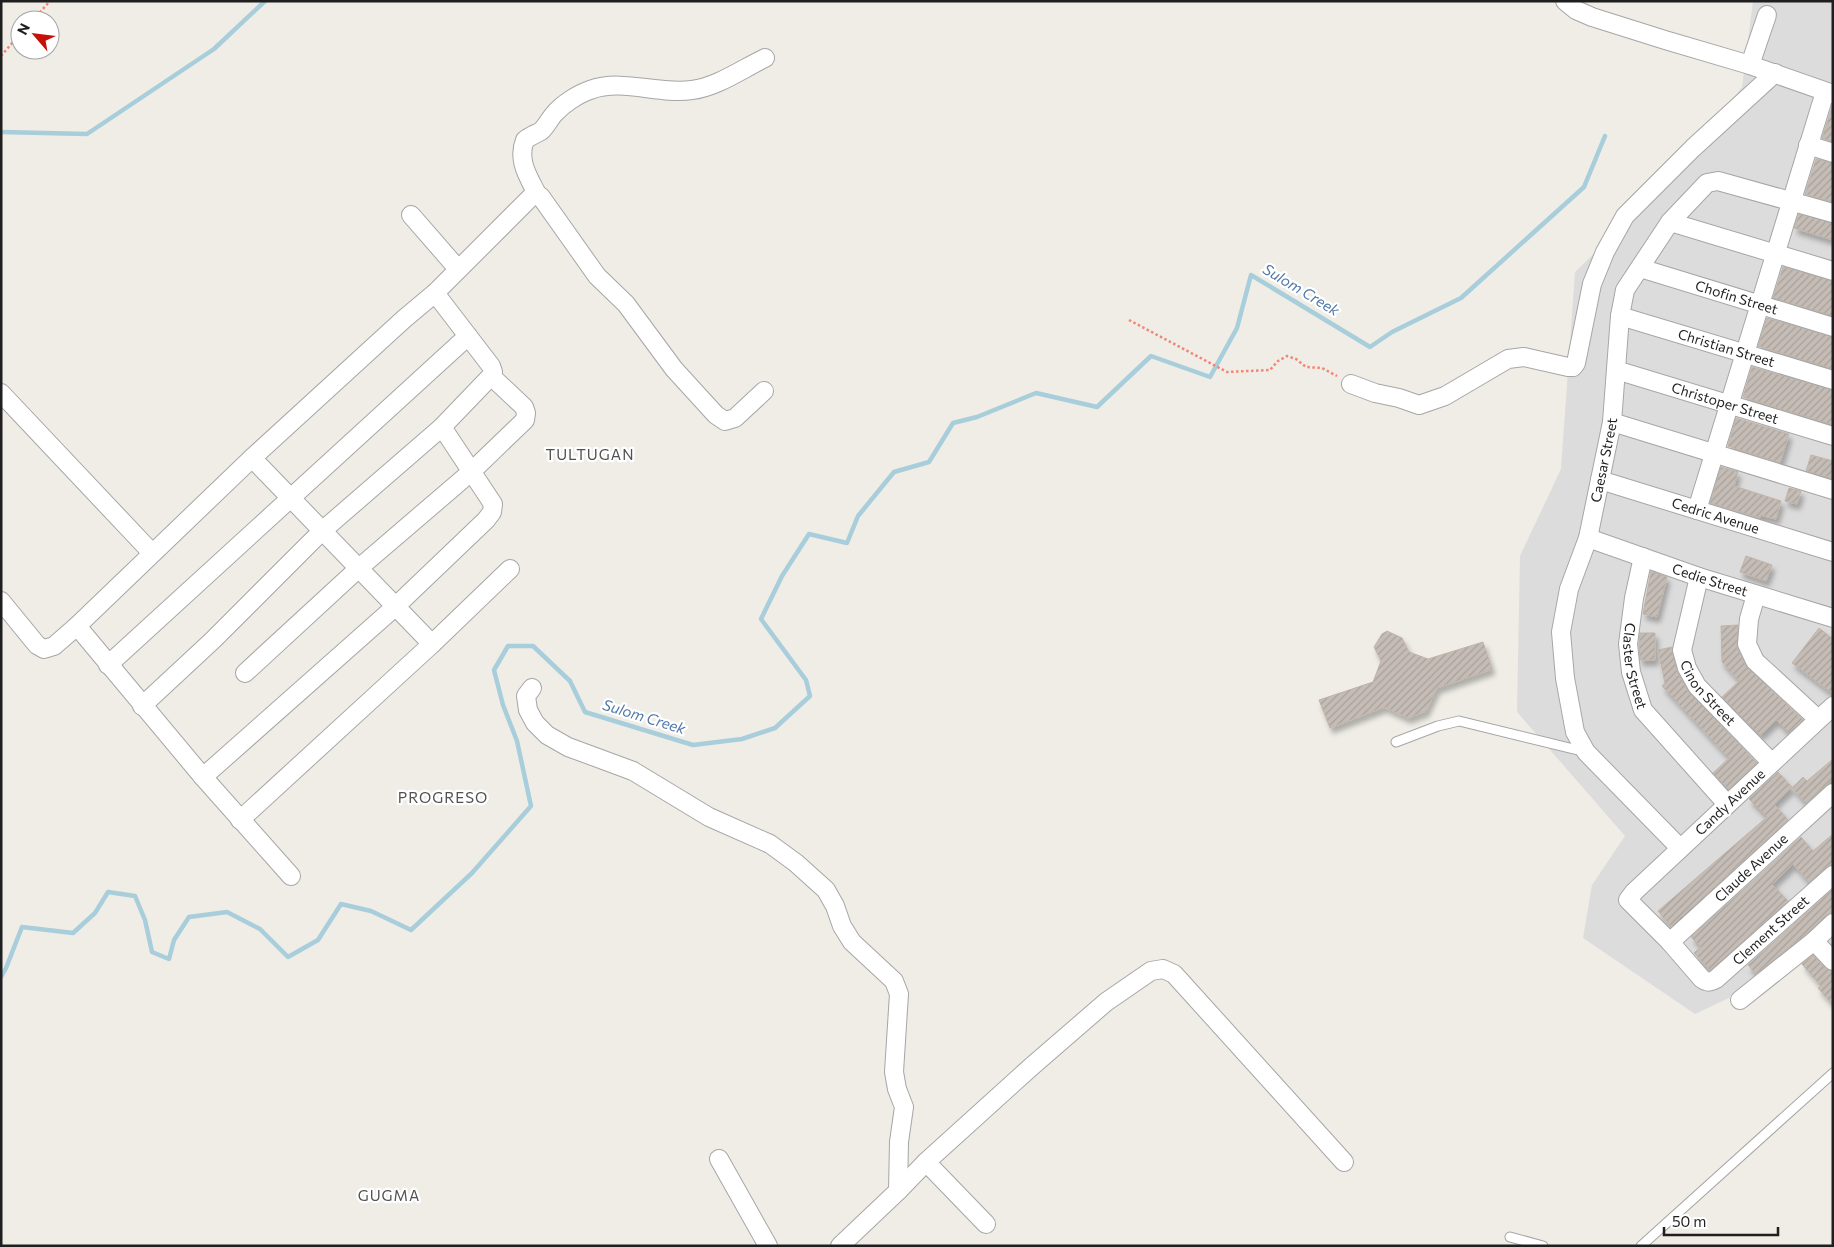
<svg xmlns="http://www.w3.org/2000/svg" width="1834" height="1247" viewBox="0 0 1834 1247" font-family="Commissioner,sans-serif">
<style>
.residential{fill:#dddcdc}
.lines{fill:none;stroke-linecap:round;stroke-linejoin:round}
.stream{stroke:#a8cddb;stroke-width:4.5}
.building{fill:url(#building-hatch);stroke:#c0b4a9;filter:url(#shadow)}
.lane-casing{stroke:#a6a6a6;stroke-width:11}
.street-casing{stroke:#a6a6a6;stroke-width:20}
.path{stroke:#f38573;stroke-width:2.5;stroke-dasharray:2.5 2.5;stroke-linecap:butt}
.lane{stroke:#fff;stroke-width:9}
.street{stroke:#fff;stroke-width:18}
.labels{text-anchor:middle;stroke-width:4.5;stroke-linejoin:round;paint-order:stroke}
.street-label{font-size:14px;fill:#1f1f1f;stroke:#fff}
.water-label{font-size:15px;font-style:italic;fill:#5079ab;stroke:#fff}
.neighbourhood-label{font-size:15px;letter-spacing:1px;fill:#525252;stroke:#fff}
</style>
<defs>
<pattern id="building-hatch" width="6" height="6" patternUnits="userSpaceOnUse" patternTransform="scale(1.25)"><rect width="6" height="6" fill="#c4bcb5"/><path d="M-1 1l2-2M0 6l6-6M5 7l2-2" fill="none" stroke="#a8a19b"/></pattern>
<filter id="shadow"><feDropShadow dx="3" dy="5.5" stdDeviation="2.5" flood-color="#0004"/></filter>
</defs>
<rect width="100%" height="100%" fill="#efede6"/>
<polygon class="residential" points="1753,1 1833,1 1833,999 1801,964 1695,1014 1583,938 1592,885 1625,836 1517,712 1520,556 1561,469 1575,272 1672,178 1742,87"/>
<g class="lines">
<g class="stream">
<polyline points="1,132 87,134 214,49 265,1"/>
<polyline points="1,977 6,968 22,927 73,933 95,913 108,892 135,896 145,920 152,952 169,959 174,940 189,917 227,912 260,929 288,957 318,940 341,904 371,911 411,930 472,873 531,806 517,741 503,705 494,670 508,646 533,646 570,681 585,712 693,745 742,739 775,728 810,696 806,680 761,619 782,576 809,534 847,543 858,516 894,472 929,462 953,423 977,417 1036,393 1097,407 1151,356 1210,377 1237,328 1251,275 1370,347 1392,332 1461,298 1584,187 1605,136"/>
</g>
</g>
<g class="building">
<polygon points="1833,104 1833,142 1822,138"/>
<polygon points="1816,159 1833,163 1833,202 1805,194"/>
<polygon points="1799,214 1833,223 1833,240 1794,228"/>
<polygon points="1783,267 1833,281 1833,316 1773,298"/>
<polygon points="1767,318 1833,337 1833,369 1758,346"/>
<polygon points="1752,367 1833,390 1833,425 1743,397"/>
<polygon points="1736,418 1789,434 1780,463 1728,446"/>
<polygon points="1811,455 1833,461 1833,479 1806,471"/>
<polygon points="1721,467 1738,472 1734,486 1781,501 1776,519 1760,515 1760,518 1710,503"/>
<polygon points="1789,488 1801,491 1797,504 1785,501"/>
<polygon points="1746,556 1772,565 1766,581 1740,572"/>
<polygon points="1651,571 1667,577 1657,617 1643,614"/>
<polygon points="1738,625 1737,648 1746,666 1803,720 1789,733 1776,720 1760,735 1722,697 1739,681 1722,662 1721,626"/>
<polygon points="1819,628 1833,639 1833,694 1792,663"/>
<polygon points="1387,631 1402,638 1409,652 1428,659 1483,642 1492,669 1437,688 1426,711 1408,718 1384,707 1330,728 1319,700 1373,682 1381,661 1374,647 1382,634"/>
<polygon points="1640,633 1655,633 1655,660 1640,660 1639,644"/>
<polygon points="1672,647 1677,671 1688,691 1757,763 1728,789 1713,773 1729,758 1662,686 1665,683 1658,650"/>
<polygon points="1833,759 1833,779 1806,803 1792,788 1803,777 1807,781"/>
<polygon points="1778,772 1792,787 1774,804 1788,820 1671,926 1658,911 1767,817 1749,799"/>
<polygon points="1833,834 1833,865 1826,867 1809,882 1793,864 1772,884 1788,901 1710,970 1694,953 1701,947 1691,937 1801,837 1813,851"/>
<polygon points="1833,889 1833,913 1826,915 1807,933 1756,974 1748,965"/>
<polygon points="1813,955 1826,969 1833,971 1833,1005 1818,988 1821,986 1802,964"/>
</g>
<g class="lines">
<g class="lane-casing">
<g id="lane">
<polyline points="1396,742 1438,726 1459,721 1586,752"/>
<polyline points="1510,1237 1543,1246"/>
<polyline points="1641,1246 1833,1073"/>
</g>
</g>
<g class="street-casing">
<g id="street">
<polyline points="1565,1 1576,10 1592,17 1665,40 1750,65 1833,94"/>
<polyline points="1750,65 1767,15"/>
<polyline points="1808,145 1833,153"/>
<path d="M537,194C528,176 517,160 525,140C530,136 536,134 541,131C546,127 550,118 555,113C563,104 578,94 590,90C623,78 658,95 692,90C717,87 742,69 765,58"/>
<polyline points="411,215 458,269"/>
<polyline points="1670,222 1833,271"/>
<path id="s1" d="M1640,268L1833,327"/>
<polyline points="435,293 532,196 537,194 541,197 597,276 626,304 674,369 716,415 725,421 735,418 764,391"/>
<path id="s2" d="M1620,316L1833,380"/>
<path id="s3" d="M1616,370L1833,436"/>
<polyline points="1351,384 1375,393 1399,398 1419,405 1445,396 1508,359 1524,357 1568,367 1573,367 1576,363 1592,284 1605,252 1625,216 1693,148 1775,73"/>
<polyline points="1,393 152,553"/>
<polyline points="1612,422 1833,490"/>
<polyline points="252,458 432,644"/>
<path id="s4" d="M1600,480L1833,552"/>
<polyline points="1697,510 1825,92"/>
<path id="s5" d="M1588,538L1699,577L1833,618"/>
<path id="s6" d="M1643,557L1634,598L1628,644L1631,672L1643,710L1727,804"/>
<path id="s7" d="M1699,577L1682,650L1687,668L1697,686L1772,763"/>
<polyline points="1756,595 1749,619 1747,644 1755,661 1818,719"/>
<polyline points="1,601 37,645 44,649 54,646 77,626 252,458 404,319 435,293 491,366 493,372 491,376 442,427 322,531 213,640 142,706"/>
<polyline points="77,626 203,777 291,876"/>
<polyline points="108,665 468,336"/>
<polyline points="245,673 359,568 471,472 525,420 526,413 524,407 491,376"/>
<polyline points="532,688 526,696 528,710 535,723 547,735 568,747 633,771 709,817 770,844 796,863 826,890 835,906 842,926 852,942 894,981 899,994 894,1072 897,1089 904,1107 899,1142 898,1191"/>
<path id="s8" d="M1833,706L1634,892L1628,900L1670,942L1702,979C1708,983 1710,982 1716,979L1833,875"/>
<polyline points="203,777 396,606 486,520 492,512 493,504 442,427"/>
<polyline points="240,820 432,644 510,569"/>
<path id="s9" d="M1680,848L1586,752L1575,732L1565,678L1561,632L1569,589L1588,538L1612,422L1620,316L1625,290L1670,222L1707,183L1718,181L1833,213"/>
<polyline points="1814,941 1833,961"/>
<path id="s10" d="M1670,942L1833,793"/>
<polyline points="1740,1000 1814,941 1833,923"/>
<polyline points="719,1159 768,1246"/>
<polyline points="926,1162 986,1224"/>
<polyline points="840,1246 898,1191 926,1162 1031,1067 1106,1002 1151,971 1163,969 1174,974 1344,1162"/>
</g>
</g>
<g class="path">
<polyline points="33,20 50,1"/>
<polyline points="1,56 20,34"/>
<polyline points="1129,320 1227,372 1270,370 1278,361 1287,356 1296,359 1306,367 1322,368 1337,376"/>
</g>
<use href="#lane" class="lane"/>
<use href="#street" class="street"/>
</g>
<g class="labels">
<g class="street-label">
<text dy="5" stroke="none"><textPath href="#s1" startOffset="101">Chofin Street</textPath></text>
<text dy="5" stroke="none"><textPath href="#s2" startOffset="111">Christian Street</textPath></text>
<text dy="5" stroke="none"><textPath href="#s3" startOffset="114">Christoper Street</textPath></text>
<text dy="5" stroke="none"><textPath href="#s9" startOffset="436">Caesar Street</textPath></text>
<text dy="5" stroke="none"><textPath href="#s4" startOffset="121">Cedric Avenue</textPath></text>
<text dy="5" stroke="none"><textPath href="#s5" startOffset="129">Cedie Street</textPath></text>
<text dy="5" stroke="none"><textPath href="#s6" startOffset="111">Claster Street</textPath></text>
<text dy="5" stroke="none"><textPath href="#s7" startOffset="126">Cinon Street</textPath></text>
<text transform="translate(1730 802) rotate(-43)" y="5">Candy Avenue</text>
<text dy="5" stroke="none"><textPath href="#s10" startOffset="110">Claude Avenue</textPath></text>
<text dy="5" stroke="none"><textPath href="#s8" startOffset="479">Clement Street</textPath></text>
</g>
<g class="water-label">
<text transform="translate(1301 290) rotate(31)" y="5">Sulom Creek</text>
<text transform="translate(644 717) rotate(17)" y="5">Sulom Creek</text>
</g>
<g class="neighbourhood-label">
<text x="590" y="460">TULTUGAN</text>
<text x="443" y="803">PROGRESO</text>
<text x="389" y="1201">GUGMA</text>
</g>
</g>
<rect width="1834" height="1247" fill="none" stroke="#1f1f1f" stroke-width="5"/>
<g transform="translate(35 35) rotate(298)"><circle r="24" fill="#ffffff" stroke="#a5a5a5"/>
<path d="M0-4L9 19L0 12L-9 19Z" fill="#c5110a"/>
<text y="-8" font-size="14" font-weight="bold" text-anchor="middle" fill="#1f1f1f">N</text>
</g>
<path d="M1664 1227v8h114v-8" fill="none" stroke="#1f1f1f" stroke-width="2.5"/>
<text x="1672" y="1227" font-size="15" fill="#1f1f1f" stroke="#ffffff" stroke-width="4" paint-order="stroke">50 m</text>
</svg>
